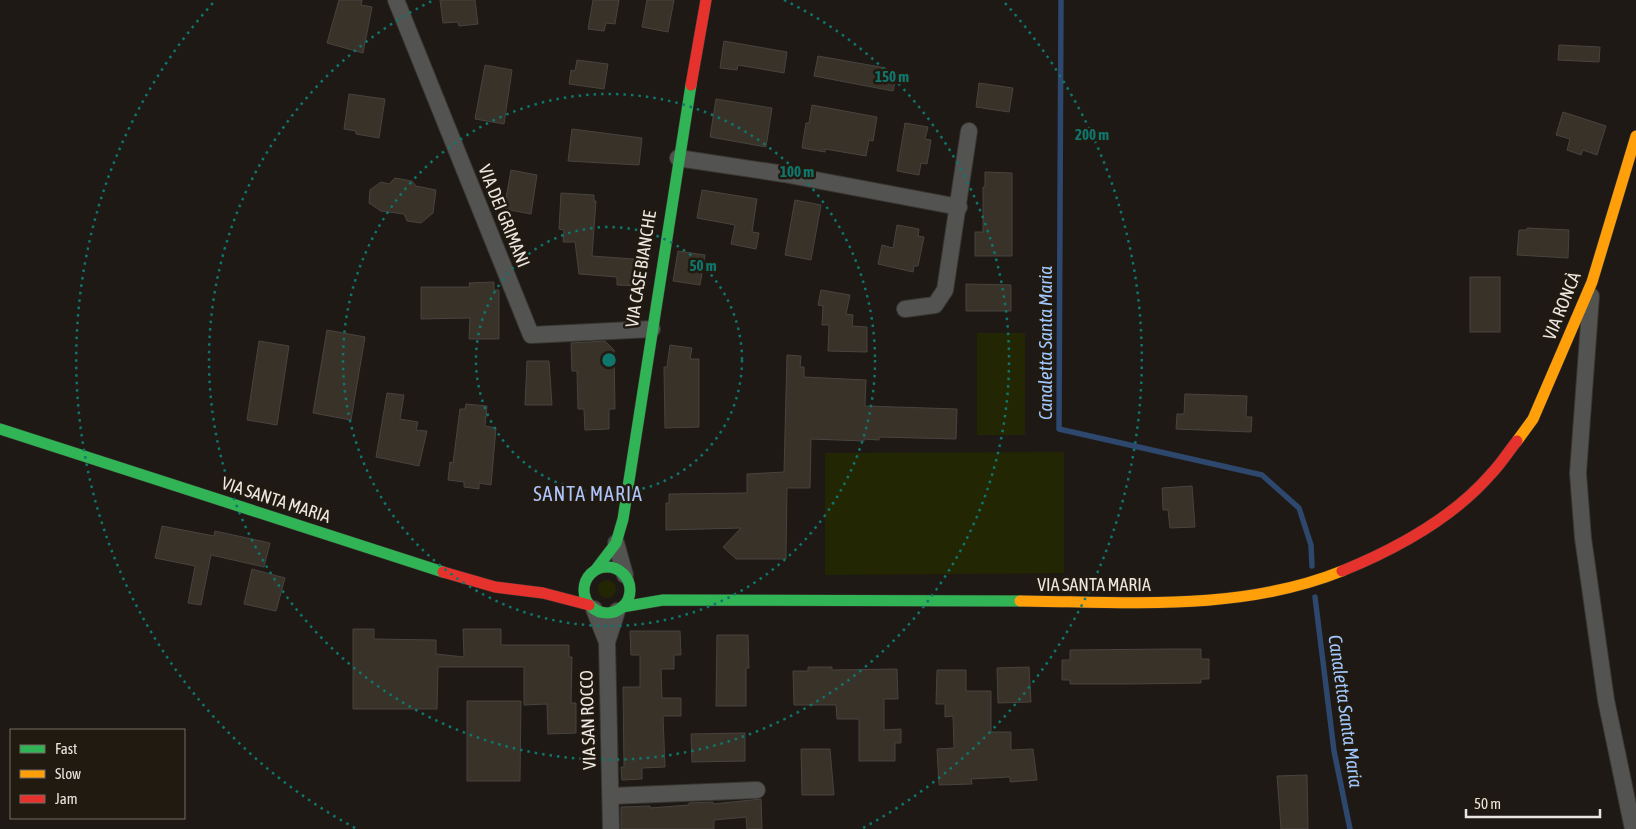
<svg xmlns="http://www.w3.org/2000/svg" width="1636" height="829" viewBox="0 0 1636 829" font-family="'Asap Condensed',sans-serif">
<style>
.green{fill:#222603}
.lines{fill:none;stroke-linecap:round;stroke-linejoin:round}
.stream{stroke:#2d476d;stroke-width:5.5}
.building{fill:#393228;stroke:#47433f}
.street-casing{stroke:#3a3631;stroke-width:18}
.fast-casing{stroke:#3a3631;stroke-width:12}
.slow-casing{stroke:#3a3631;stroke-width:12}
.jam-casing{stroke:#3a3631;stroke-width:12}
.street{stroke:#535452;stroke-width:16}
.fast{stroke:#30b455;stroke-width:11}
.slow{stroke:#ff9f0a;stroke-width:11}
.jam{stroke:#e5322d;stroke-width:11}
.ring{fill:none;stroke:#0f766e;stroke-width:2.5;stroke-dasharray:2.5 5}
.labels{text-anchor:middle;stroke-width:5;stroke-linejoin:round;paint-order:stroke}
.street-label{font-size:18px;fill:#ece6e0;stroke:#211a11}
.water-label{font-size:19px;font-style:italic;fill:#a1c8fe;stroke:#211a11}
.quarter-label{font-size:20px;letter-spacing:1px;fill:#aec4fa;stroke:#211a11}
.centre{fill:#0f766e;stroke:#211a11;stroke-width:2.5}
.ring-label{font-size:15px;text-anchor:middle;font-weight:bold;fill:#0f766e;stroke:#211a11;stroke-width:5;stroke-linejoin:round;paint-order:stroke}
</style>
<rect width="100%" height="100%" fill="#1e1914"/>
<g class="green">
<rect x="977" y="333" width="48" height="102"/>
<polygon points="1064,452 1064,573 825,575 825,453"/>
<circle cx="607" cy="589" r="9"/>
</g>
<g class="lines">
<g class="stream">
<polyline points="1061,0 1059,429 1262,475 1299,508 1311,545 1312,566"/>
<polyline points="1315,597 1334,751 1350,829"/>
</g>
</g>
<g class="building">
<polygon points="339,0 362,0 361,5 372,7 363,53 327,43"/>
<polygon points="440,0 475,0 478,24 459,26 458,22 443,23"/>
<polygon points="593,0 619,0 615,24 606,23 604,31 588,29"/>
<polygon points="647,0 674,0 668,32 642,27"/>
<polygon points="724,41 787,52 784,73 738,65 737,70 720,68"/>
<polygon points="1559,45 1600,47 1599,62 1558,60"/>
<polygon points="818,56 886,68 886,70 897,73 893,91 814,76"/>
<polygon points="577,60 608,64 604,89 569,84 571,70 575,71"/>
<polygon points="485,65 512,70 504,124 475,119"/>
<polygon points="979,83 1013,88 1009,112 976,107"/>
<polygon points="349,94 385,99 379,138 356,134 356,131 344,129"/>
<polygon points="716,99 772,108 766,147 710,137"/>
<polygon points="812,105 877,117 873,141 869,140 866,156 825,149 825,152 802,148 806,123 809,123"/>
<polygon points="1563,112 1606,126 1597,155 1583,150 1581,155 1567,150 1570,139 1556,135"/>
<polygon points="905,123 928,127 925,139 931,140 927,164 921,163 919,175 897,171"/>
<polygon points="572,129 642,138 639,165 568,161"/>
<polygon points="511,170 537,175 531,214 504,209"/>
<polygon points="985,172 1012,173 1012,256 975,256 975,232 983,232 983,187 985,187"/>
<polygon points="395,178 412,181 416,186 436,190 433,213 421,223 407,221 404,214 381,211 369,203 370,190 381,182 389,184"/>
<polygon points="702,190 757,199 752,232 759,233 756,249 731,244 735,225 697,218"/>
<polygon points="561,193 594,195 594,201 596,201 592,256 647,260 644,286 617,285 617,277 579,274 575,242 563,242 564,230 559,229"/>
<polygon points="795,200 821,205 811,260 785,255"/>
<polygon points="897,225 919,229 918,236 924,237 918,266 914,266 913,272 878,264 882,245 893,248"/>
<polygon points="1527,228 1569,230 1568,258 1517,255 1519,230 1527,230"/>
<polygon points="678,251 705,255 700,285 673,281"/>
<rect x="1470" y="277" width="30" height="55"/>
<polygon points="494,282 494,290 499,290 499,339 469,339 470,318 421,319 421,287 470,287 469,283"/>
<polygon points="966,284 1011,285 1011,311 966,311"/>
<polygon points="821,290 850,295 846,314 853,315 852,326 867,327 867,352 828,351 829,325 822,325 823,306 818,305"/>
<polygon points="327,330 365,337 351,420 313,413"/>
<polygon points="259,341 289,346 277,425 247,420"/>
<polygon points="605,341 614,350 615,409 609,409 609,429 585,430 584,409 578,409 577,371 572,371 571,343"/>
<polygon points="670,345 692,348 690,359 699,359 699,427 665,428 664,367 667,367"/>
<polygon points="787,355 801,356 800,367 804,367 804,377 866,380 865,406 957,409 956,439 879,437 879,440 864,439 864,441 811,439 810,488 787,488 786,559 736,559 723,547 741,528 666,530 666,503 669,503 669,494 747,493 747,474 784,472"/>
<polygon points="527,361 549,361 552,405 525,405"/>
<polygon points="387,393 404,395 400,419 418,422 416,430 427,431 419,466 376,457"/>
<polygon points="1185,394 1247,396 1246,417 1252,417 1251,432 1176,429 1177,414 1184,414"/>
<polygon points="466,404 487,406 485,426 496,428 491,485 479,483 479,489 464,487 464,482 448,480 450,462 453,463 460,409 465,409"/>
<polygon points="1192,486 1195,527 1170,528 1168,510 1163,510 1162,488"/>
<polygon points="162,526 214,536 215,531 270,543 264,567 211,555 201,605 188,603 195,566 155,558"/>
<polygon points="252,569 285,578 276,611 244,604"/>
<polygon points="353,629 374,629 374,639 436,640 436,654 464,657 463,629 501,629 501,645 569,645 569,657 572,657 571,703 576,703 576,733 548,734 547,704 524,705 524,667 438,667 437,709 353,709"/>
<polygon points="630,631 680,631 681,655 674,655 674,669 661,669 662,698 681,698 681,716 663,716 665,767 642,768 642,779 622,780 621,767 624,767 623,687 640,687 640,655 631,655"/>
<polygon points="717,635 748,635 749,668 746,668 746,706 716,706"/>
<polygon points="1171,649 1201,649 1201,659 1209,659 1209,679 1201,679 1201,683 1128,684 1070,684 1070,680 1062,680 1062,660 1070,660 1070,650"/>
<polygon points="808,667 832,667 832,670 897,669 898,699 884,699 884,730 901,729 901,743 895,743 895,761 859,761 859,719 837,719 836,705 794,705 793,671 808,671"/>
<polygon points="1029,667 1031,702 998,703 997,668"/>
<polygon points="937,670 966,670 966,691 991,691 991,732 1011,732 1011,750 1033,749 1037,780 1010,782 1010,777 971,779 972,784 939,785 937,749 954,748 953,716 945,717 945,704 936,704"/>
<polygon points="467,701 521,701 520,781 467,781"/>
<polygon points="745,733 745,761 692,762 691,734"/>
<polygon points="801,749 830,749 834,795 802,795"/>
<polygon points="1307,775 1308,829 1281,829 1277,776"/>
<polygon points="761,799 762,829 747,829 746,817 714,820 714,829 621,829 621,807 650,806 650,808 689,805 689,803 713,802 713,804"/>
</g>
<g class="lines">
<g class="street-casing">
<g id="street">
<polyline points="396,0 531,335 652,329"/>
<polyline points="678,158 784,174 959,207"/>
<polyline points="1591,296 1578,473 1583,538 1606,700 1633,829"/>
<polyline points="905,309 935,305 945,290 969,131"/>
<polyline points="616,543 625,575"/>
<polyline points="594,609 607,642"/>
<polyline points="611,796 757,790"/>
<polyline points="611,829 607,642 617,611"/>
</g>
</g>
<g class="fast-casing">
<g id="fast">
<polyline points="0,429 443,572"/>
<circle cx="607" cy="590" r="23"/>
<polyline points="597,568 616,543 623,519 691,85"/>
<polyline points="622,607 663,600 1020,601"/>
</g>
</g>
<g class="slow-casing">
<g id="slow">
<polyline points="1517,441 1533,419 1592,282 1636,136"/>
<path d="M1020,601C1128,602 1240,612 1342,571"/>
</g>
</g>
<g class="jam-casing">
<g id="jam">
<polyline points="691,85 706,0"/>
<path d="M1342,571C1396,549 1452,519 1491,474C1501,464 1508,452 1517,441"/>
<polyline points="443,572 495,587 543,593 589,605"/>
</g>
</g>
<use href="#street" class="street"/>
<use href="#fast" class="fast"/>
<use href="#slow" class="slow"/>
<use href="#jam" class="jam"/>
</g>
<g class="ring">
<circle cx="609" cy="360" r="133"/>
<circle cx="609" cy="360" r="266"/>
<path d="M784 0A400 400 0 1 1 434 0"/>
<path d="M355 828A533 533 0 0 1 213 3M1005 3A533 533 0 0 1 863 828"/>
</g>
<g class="labels">
<g class="street-label">
<text transform="translate(504 216) rotate(68)" y="6">VIA DEI GRIMANI</text>
<text transform="translate(641 269) rotate(-81)" y="6">VIA CASE BIANCHE</text>
<text transform="translate(1562 306) rotate(-68)" y="6">VIA RONCÀ</text>
<text transform="translate(276 500) rotate(18)" y="6">VIA SANTA MARIA</text>
<text x="1094" y="591">VIA SANTA MARIA</text>
<text transform="translate(588 720) rotate(-92)" y="6">VIA SAN ROCCO</text>
</g>
<g class="water-label">
<text transform="translate(1045 343) rotate(-90)" y="7">Canaletta Santa Maria</text>
<text transform="translate(1346 711) rotate(82)" y="7">Canaletta Santa Maria</text>
</g>
<g class="quarter-label">
<text x="588" y="501">SANTA MARIA</text>
</g>
</g>
<circle cx="609" cy="360" r="8" class="centre"/>
<g class="ring-label">
<text x="892" y="82">150 m</text>
<text x="1092" y="140">200 m</text>
<text x="797" y="177">100 m</text>
<text x="703" y="271">50 m</text>
</g>
<rect x="10" y="729" width="175" height="90" fill="#211a11" stroke="#726c64"/>
<rect x="20" y="745" width="25" height="8" fill="#30b455" stroke="#726c64"/>
<text x="55" y="754" font-size="15" fill="#ece6e0">Fast</text>
<rect x="20" y="770" width="25" height="8" fill="#ff9f0a" stroke="#726c64"/>
<text x="55" y="779" font-size="15" fill="#ece6e0">Slow</text>
<rect x="20" y="795" width="25" height="8" fill="#e5322d" stroke="#726c64"/>
<text x="55" y="804" font-size="15" fill="#ece6e0">Jam</text>
<path d="M1466 809v8h134v-8" fill="none" stroke="#ece6e0" stroke-width="2.5"/>
<text x="1474" y="809" font-size="15" fill="#ece6e0" stroke="#211a11" stroke-width="4" paint-order="stroke">50 m</text>
</svg>
